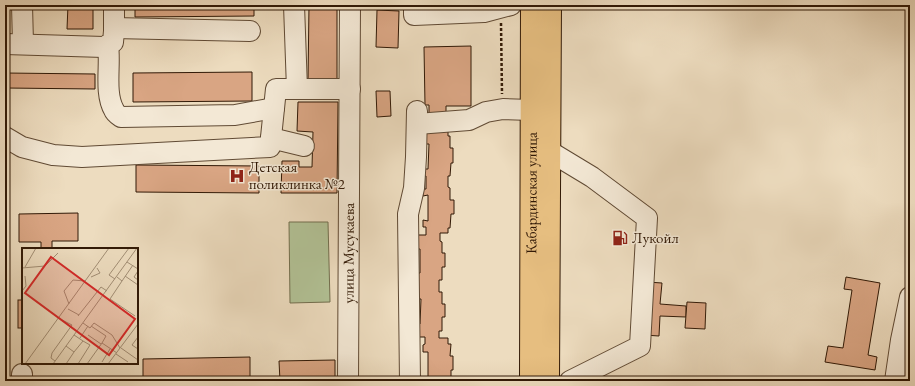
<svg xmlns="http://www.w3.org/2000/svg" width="915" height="386" viewBox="0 0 915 386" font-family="'EB Garamond',serif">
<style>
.green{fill:#b2c296;stroke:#726e4e}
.building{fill:#d9a583;stroke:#311906}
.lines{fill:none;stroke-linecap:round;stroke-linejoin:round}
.minor-casing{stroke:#604a34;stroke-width:22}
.major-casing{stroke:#311906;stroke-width:24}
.path{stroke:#311906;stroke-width:2.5;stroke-dasharray:3 2;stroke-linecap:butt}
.minor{stroke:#f3e8d5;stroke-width:20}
.major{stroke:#e6be80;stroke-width:22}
.labels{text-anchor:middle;stroke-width:3;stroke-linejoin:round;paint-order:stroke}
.poi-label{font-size:15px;fill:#311906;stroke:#f3e8d5;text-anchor:start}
.street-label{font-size:15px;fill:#311906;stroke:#f3e8d5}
.inset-road{fill:none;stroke:#a28e75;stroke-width:1}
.view{fill:#d62828;fill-opacity:0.15;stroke:#d62828;stroke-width:2}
.inset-edge{fill:none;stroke:#311906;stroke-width:2}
</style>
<rect width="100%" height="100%" fill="#eddcbf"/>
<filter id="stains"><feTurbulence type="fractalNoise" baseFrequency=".005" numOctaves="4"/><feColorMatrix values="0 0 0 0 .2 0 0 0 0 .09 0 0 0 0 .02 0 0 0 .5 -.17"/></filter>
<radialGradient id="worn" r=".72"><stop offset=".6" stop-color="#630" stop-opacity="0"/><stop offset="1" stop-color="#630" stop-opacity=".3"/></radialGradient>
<polygon class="green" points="289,222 328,222 330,302 290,303"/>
<g class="building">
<polygon points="68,5 93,5 93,29 67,29"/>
<polygon points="135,5 254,5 254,16 135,17"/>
<polygon points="309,5 337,5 337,81 308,81"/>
<polygon points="377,10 399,11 398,48 376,47"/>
<polygon points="471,46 471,106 446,106 446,114 429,114 429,105 425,105 424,47"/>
<polygon points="252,72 252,101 133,102 133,73"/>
<polygon points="5,73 95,74 95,89 6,88 5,96"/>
<polygon points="376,91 390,91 391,116 377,117"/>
<polygon points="298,102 338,102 337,193 281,193 282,161 299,161 299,167 312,167 313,132 297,131"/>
<polygon points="426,130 448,131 448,136 450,136 450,148 453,148 453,163 451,163 450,176 448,176 448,187 450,188 450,200 454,200 454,214 451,214 450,228 448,228 448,233 440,233 440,241 442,242 442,253 445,253 445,267 442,267 442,280 439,280 439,292 442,292 442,304 445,304 445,317 442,317 442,331 439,331 439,338 448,338 448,344 451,344 450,356 453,356 453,370 451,370 451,381 423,381 423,377 428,377 428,352 423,352 423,345 425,344 425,337 417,337 414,324 420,324 421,299 415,299 415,273 420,273 420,249 415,249 418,235 426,235 426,227 423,227 423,220 428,221 428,195 423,196 423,189 426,189 426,176 423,176 423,169 428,169 429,144 423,144"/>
<polygon points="136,165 259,166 259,193 136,192"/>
<polygon points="78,213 78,241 52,241 52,249 41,249 41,242 19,242 19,214"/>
<polygon points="846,277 880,283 868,355 877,357 875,370 825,362 828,346 843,348 852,290 844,289"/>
<polygon points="647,282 662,283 660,304 686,306 686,317 660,316 659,336 644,335"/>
<rect x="18" y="300" width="5" height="28"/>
<polygon points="687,302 706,303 705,329 685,328"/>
<polygon points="250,357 250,381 143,381 143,359"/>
<polygon points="335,360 335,381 280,381 279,361"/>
</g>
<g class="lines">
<g class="minor-casing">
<g id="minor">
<polyline points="22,5 23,43"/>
<polyline points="294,5 297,89"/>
<polyline points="414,5 414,15 484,12 511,5"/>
<polyline points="114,28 250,31"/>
<polyline points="5,44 104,47 113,42 114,31 114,5"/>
<path d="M108,45C111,64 104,93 114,110C115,113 118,115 121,117L235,115L274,108"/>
<polyline points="417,124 469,120 486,112 503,109 531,110"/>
<polyline points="5,137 22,147 53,155 82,157 270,147 276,89 350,89"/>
<polyline points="271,138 304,146"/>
<polyline points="549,151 592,177 647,218 640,346 570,381"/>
<polyline points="22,381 22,374"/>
<path id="s1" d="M348,381L350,5"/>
<polyline points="410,381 408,214 414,188 416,157 417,111"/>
<polyline points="895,381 901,340 910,297"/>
</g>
</g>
<g class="major-casing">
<g id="major">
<path id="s2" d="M531,381L532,5"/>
<polyline points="548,381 550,5"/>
</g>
</g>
<polyline class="path" points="501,23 502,94"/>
<use href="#minor" class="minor"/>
<use href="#major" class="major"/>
</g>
<defs>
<g id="hospital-bare" transform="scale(1.2)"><path d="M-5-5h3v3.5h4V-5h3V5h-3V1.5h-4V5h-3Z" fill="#8f2418" stroke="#f3e8d5" stroke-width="2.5" paint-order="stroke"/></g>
<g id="fuel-bare" transform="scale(1.2)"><path d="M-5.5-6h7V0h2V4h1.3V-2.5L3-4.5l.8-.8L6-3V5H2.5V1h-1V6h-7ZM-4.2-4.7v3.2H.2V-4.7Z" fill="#8f2418" stroke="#f3e8d5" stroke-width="2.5" paint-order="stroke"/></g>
</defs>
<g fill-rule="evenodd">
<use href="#hospital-bare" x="237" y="176"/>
<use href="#fuel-bare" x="620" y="238"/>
</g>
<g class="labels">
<g class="poi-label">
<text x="249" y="172">Детская<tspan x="249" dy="17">поликлинка №2</tspan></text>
<text x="632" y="243">Лукойл</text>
</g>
<g class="street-label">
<text dy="5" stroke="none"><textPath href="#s2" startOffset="188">Кабардинская улица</textPath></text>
<text dy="5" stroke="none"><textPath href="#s1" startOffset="128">улица Мусукаева</textPath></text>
</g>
</g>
<g transform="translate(22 248)">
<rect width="116" height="116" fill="#eddcbf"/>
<path class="inset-road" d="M105,14L116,21M3,19L14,0M0,20L23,18L36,5M116,23L112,29L116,32M103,28L116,37M69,29L78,25L75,20M95,29L100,33L111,17M93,31L87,27L107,0M100,33L88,51L113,68M0,43L4,38L3,28M47,56L42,43L51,32L63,33M46,61L57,67M56,68L79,39L85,43M61,75L68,80L72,75L90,87L98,100M69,78L84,88L80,95M66,87L79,96M116,89L110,97L116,101M58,90L66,78M44,98L52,104L61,93L52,87M99,100L116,112M94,106L106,114M33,113L29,110L30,105L50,77L38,71M80,114L88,101M3,116L87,0M31,116L115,0M44,116L52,104M56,116L68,97L61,93M65,116L80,95L95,105M86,116L116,76"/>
<path class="view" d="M29,9L113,71L87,107L3,45Z"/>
<rect width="116" height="116" class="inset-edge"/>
</g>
<rect width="915" height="386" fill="none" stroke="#eddcbf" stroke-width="20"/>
<rect x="6" y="6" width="903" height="374" fill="none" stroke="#311906" stroke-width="2"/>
<rect x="10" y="10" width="895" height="366" fill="none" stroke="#311906"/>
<rect width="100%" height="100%" filter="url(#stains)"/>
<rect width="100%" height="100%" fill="url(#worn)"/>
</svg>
